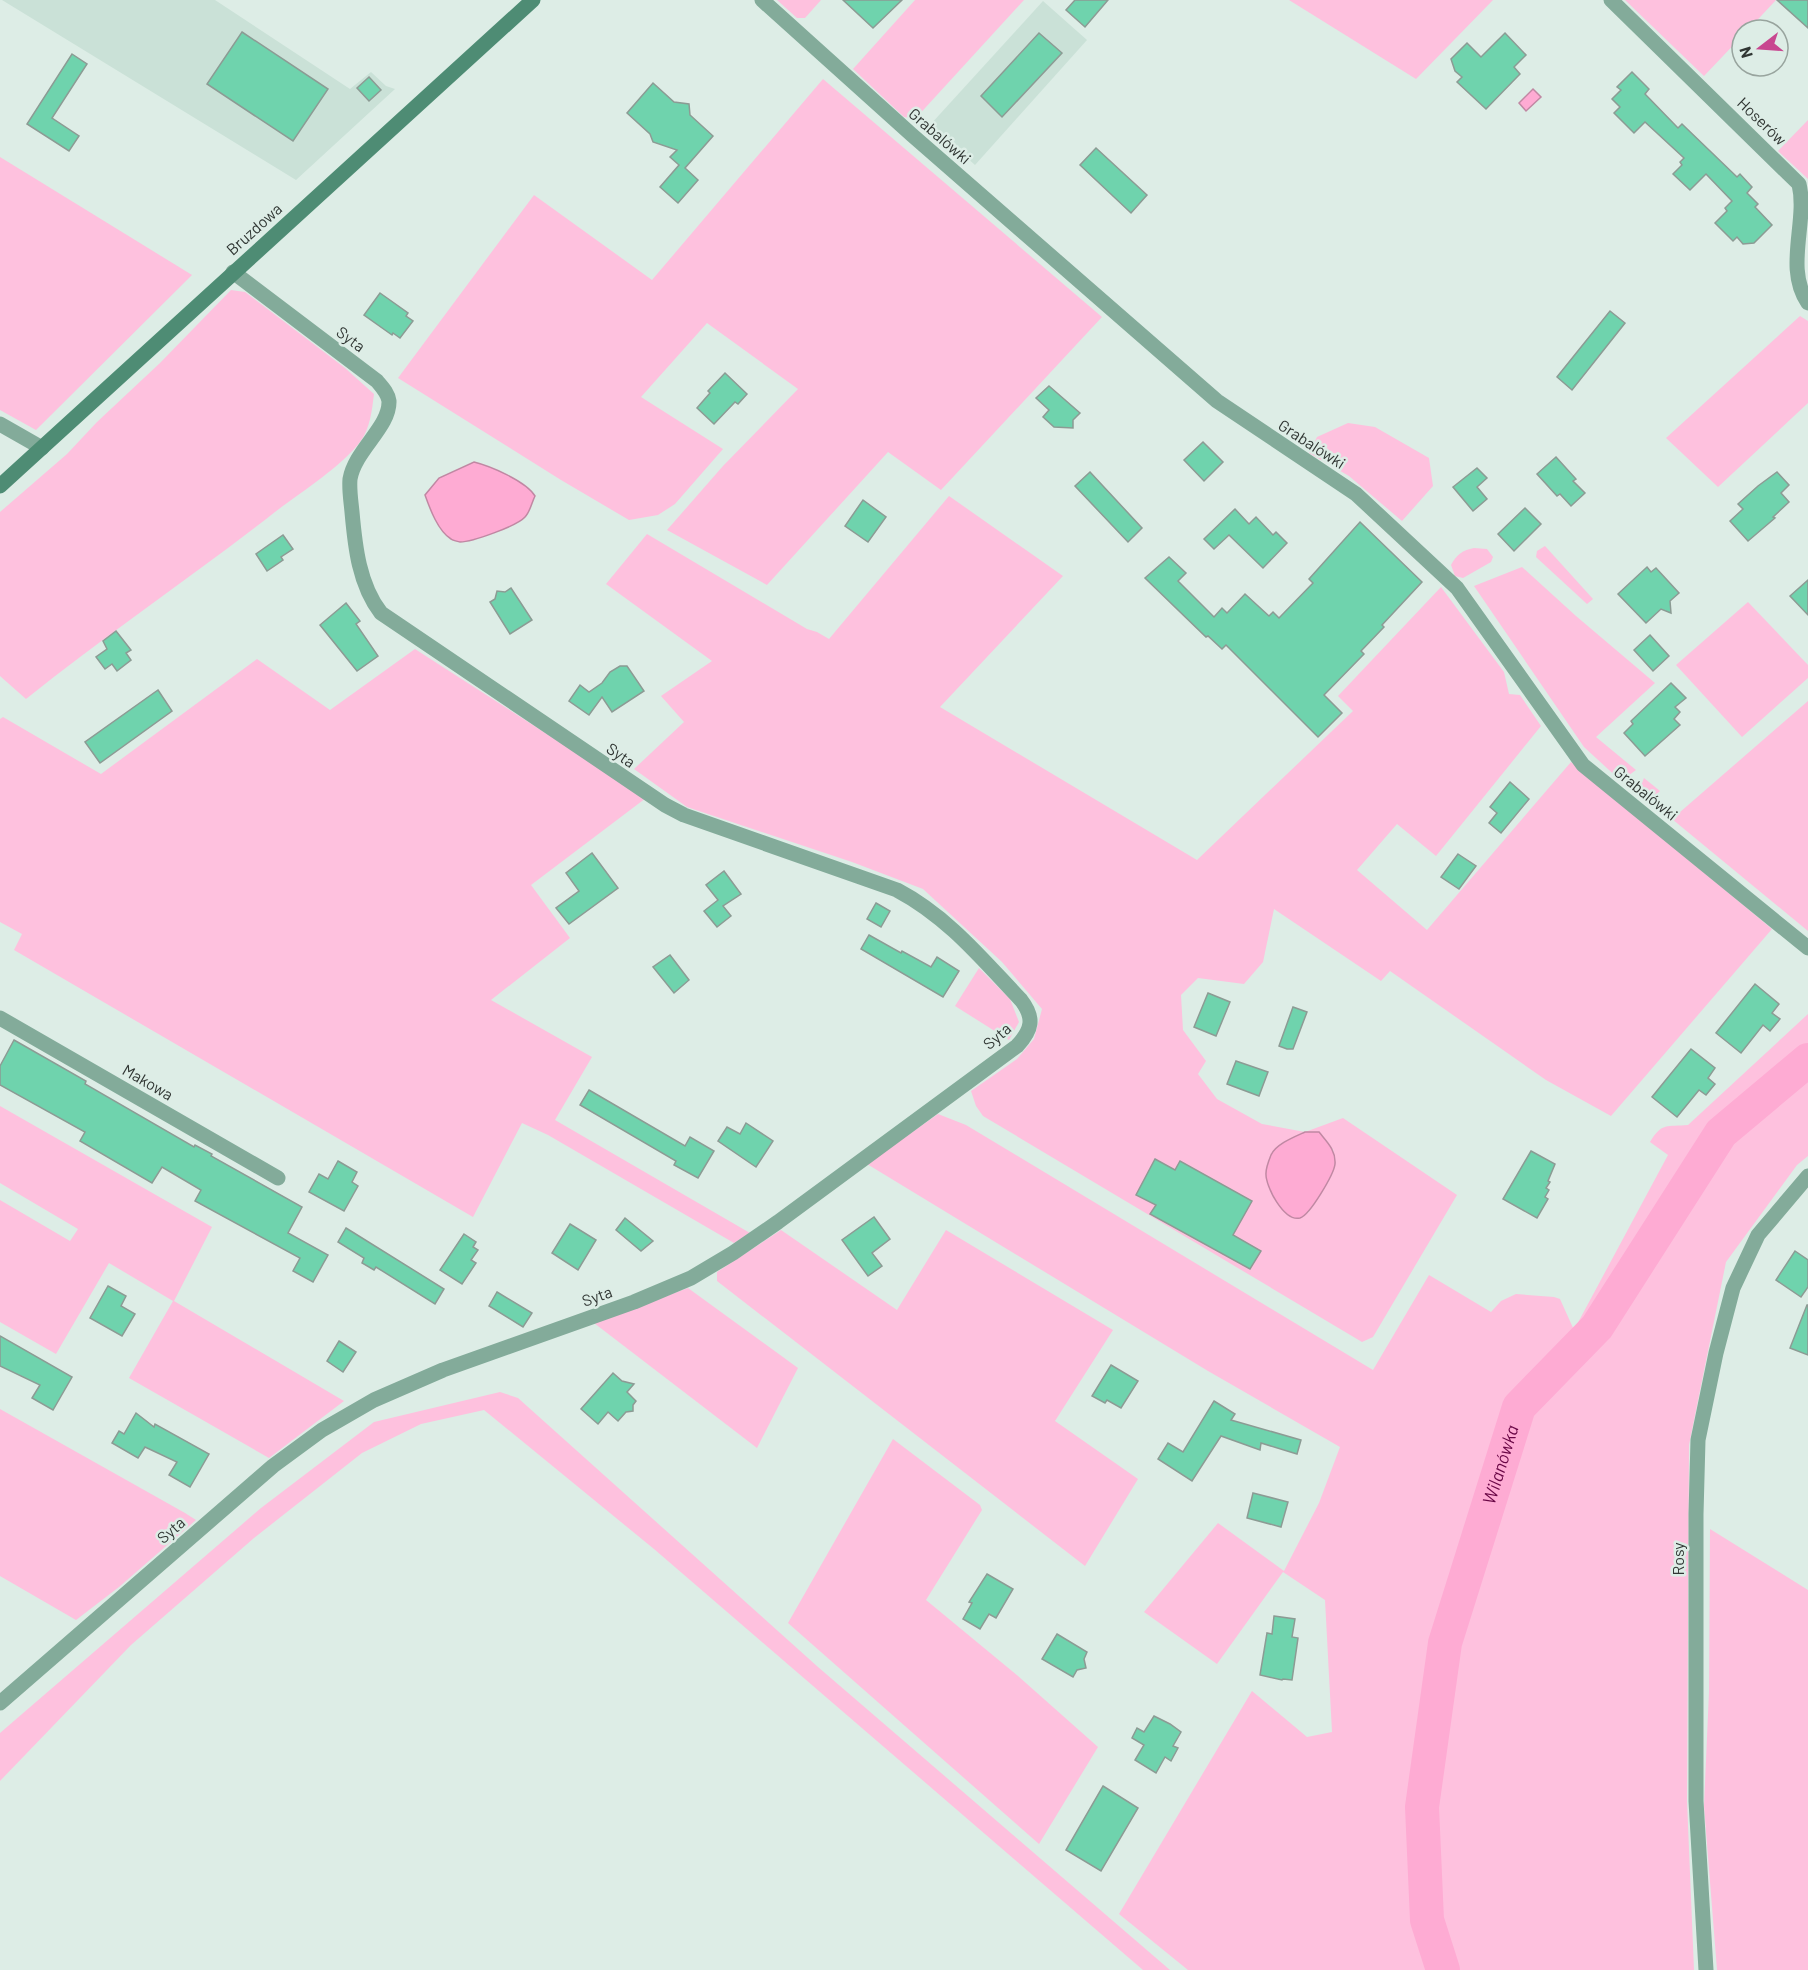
<svg xmlns="http://www.w3.org/2000/svg" width="1808" height="1970" viewBox="0 0 1808 1970" font-family="Barlow,sans-serif">
<style>
.built{fill:#cae1d7}
.green{fill:#fec1de;fill-rule:evenodd}
.water{fill:#feabd3;stroke:#c088a3;stroke-width:1.5}
.lines{fill:none;stroke-linecap:round;stroke-linejoin:round}
.river{stroke:#feabd3;stroke-width:34}
.building{fill:#6fd3ad;stroke:#8c9b94;stroke-width:1.5}
.street{stroke:#83ab9a;stroke-width:15}
.secondary{stroke:#4e8c74;stroke-width:15}
.labels{text-anchor:middle;stroke-width:5;stroke-linejoin:round;paint-order:stroke}
.street-label{font-size:16px;fill:#303633;stroke:#ddede6}
.water-label{font-size:18px;font-style:italic;fill:#690645;stroke:#ddede6}
</style>
<rect width="100%" height="100%" fill="#ddede6"/>
<g class="built">
<polygon points="2,0 215,0 350,89 371,72 386,86 395,89 296,180"/>
<polygon points="1043,1 1087,40 975,165 930,125"/>
</g>
<g class="green">
<polygon points="777,0 821,0 805,18 797,18"/>
<polygon points="915,0 1024,0 915,119 904,117 853,69"/>
<polygon points="1289,0 1493,0 1416,79"/>
<polygon points="1625,0 1776,0 1748,30 1742,30 1742,36 1704,76"/>
<polygon points="823,79 1102,317 941,490 888,452 767,585 667,530 723,466 798,389 707,323 641,397 723,449 675,504 658,515 629,520 561,480 398,378 534,195 652,280"/>
<polygon points="1808,120 1808,179 1778,151"/>
<polygon points="0,157 192,275 36,430 0,410"/>
<path d="M231,290L245,292L345,368L374,394C372,410 370,429 360,442C341,467 301,492 275,512C193,576 107,634 26,699L0,676V512L67,454L97,422L160,363Z"/>
<polygon points="1800,316 1808,321 1808,403 1718,487 1666,438"/>
<polygon points="1348,423 1375,427 1429,458 1433,486 1402,521 1349,476 1309,453 1317,437"/>
<path d="M949,496L1063,576L940,707L1197,860L1353,711L1338,696L1441,587L1504,672L1509,694L1520,695L1541,726L1436,856L1397,824L1357,870L1427,930L1571,762L1772,929L1611,1116L1546,1080L1390,971L1381,981L1274,909L1263,962L1244,984L1198,978L1181,995L1183,1030L1206,1061L1198,1074L1217,1099L1262,1124L1305,1132L1343,1118L1457,1195L1373,1337L1362,1342L983,1116L976,1106L971,1091L1017,1059L1034,1039L1042,1009L1002,962L923,889L852,862L687,807L634,769L684,722L661,696L712,661L606,584L647,534L807,629L817,632L829,639ZM1333,1148L1335,1165L1309,1212L1300,1218Z"/>
<polygon points="1545,546 1593,599 1587,604 1536,557 1537,551"/>
<path d="M1474,548L1487,549L1493,557L1491,562L1463,578L1455,576L1451,565C1456,555 1463,550 1474,548Z"/>
<polygon points="1522,567 1576,616 1655,683 1596,737 1636,770 1621,781 1584,747 1474,586"/>
<polygon points="1748,602 1808,665 1808,678 1742,737 1676,665"/>
<polygon points="415,649 646,798 531,885 570,938 491,1000 592,1057 555,1120 750,1233 734,1243 548,1135 522,1123 473,1217 14,950 22,934 0,922 0,719 3,717 101,774 257,659 330,710"/>
<polygon points="1808,701 1808,931 1672,819"/>
<polygon points="1644,778 1660,791 1647,803 1637,795"/>
<polygon points="979,968 1010,999 1019,1022 1009,1040 955,1006"/>
<path d="M1808,1014V1156L1797,1165L1726,1262L1689,1445L1687,1801L1694,1970H1188L1119,1914L1252,1691L1307,1737L1332,1732L1325,1600L1283,1572L1217,1664L1144,1612L1218,1523L1284,1571L1319,1503L1340,1447L1208,1371L867,1164L938,1114L966,1125L1373,1370L1429,1275L1491,1312L1501,1301L1516,1294L1554,1297L1560,1299L1574,1330L1668,1155L1650,1142C1662,1122 1667,1127 1688,1125Z"/>
<polygon points="0,1106 212,1227 174,1301 344,1401 269,1458 129,1378 173,1301 109,1263 56,1354 0,1322 0,1200 70,1241 78,1229 0,1183"/>
<polygon points="781,1230 897,1310 946,1230 1113,1330 1055,1421 1138,1479 1085,1566 717,1281 717,1272"/>
<polygon points="688,1288 798,1368 757,1448 594,1323"/>
<polygon points="500,1392 518,1398 818,1667 1170,1970 1143,1970 654,1549 484,1410 421,1424 362,1453 254,1538 131,1645 0,1781 0,1733 261,1508 374,1422"/>
<polygon points="0,1409 185,1513 196,1520 119,1587 76,1620 0,1576"/>
<polygon points="893,1439 980,1505 982,1510 926,1600 1018,1676 1098,1747 1039,1844 788,1623"/>
<polygon points="1710,1529 1808,1590 1808,1970 1717,1970 1704,1806 1709,1692"/>
</g>
<g class="water">
<polygon points="1533,89 1541,97 1526,111 1519,103"/>
<path d="M474,462C490,466 526,481 535,496C532,502 530,512 525,517C517,526 472,542 460,542C459,542 452,540 451,539C438,531 430,509 425,495L439,478Z"/>
<path d="M1305,1132H1319C1327,1142 1336,1150 1335,1164C1334,1174 1310,1215 1300,1218C1284,1222 1265,1186 1266,1173C1266,1168 1269,1160 1271,1155C1276,1144 1294,1137 1305,1132Z"/>
</g>
<g class="lines">
<path class="river" id="s1" d="M1443,1970L1427,1920L1422,1807L1445,1643L1519,1407L1597,1327L1721,1133L1808,1060"/>
</g>
<g class="building">
<polygon points="843,0 902,0 873,28"/>
<polygon points="1075,0 1108,0 1085,27 1066,10"/>
<polygon points="1777,0 1808,0 1808,28"/>
<polygon points="242,32 328,89 293,141 207,84"/>
<polygon points="1039,33 1062,53 1002,117 981,96"/>
<polygon points="1505,33 1526,55 1514,67 1520,74 1486,109 1457,82 1462,77 1455,71 1451,59 1467,43 1481,57"/>
<polygon points="72,54 87,64 52,118 79,136 69,151 27,124"/>
<polygon points="1632,72 1649,89 1645,94 1678,128 1682,124 1737,177 1740,174 1752,187 1747,193 1758,204 1755,207 1772,225 1754,243 1743,244 1737,237 1733,241 1715,223 1727,211 1725,208 1732,201 1706,174 1690,190 1673,174 1682,165 1680,162 1684,158 1645,122 1634,133 1614,113 1620,107 1612,99 1621,90 1617,87"/>
<polygon points="369,77 381,90 369,101 357,88"/>
<polygon points="653,83 674,102 689,104 690,115 713,136 685,168 698,180 678,203 660,187 679,165 670,157 677,150 653,142 650,134 627,113"/>
<polygon points="1096,148 1147,195 1131,213 1080,165"/>
<polygon points="380,293 408,313 406,316 413,321 400,338 393,333 392,335 364,315"/>
<polygon points="1610,311 1625,323 1572,390 1557,377"/>
<polygon points="725,373 747,394 738,404 735,402 714,424 697,408 710,393 708,391"/>
<polygon points="1049,386 1080,413 1073,420 1073,428 1054,427 1043,417 1049,410 1036,398"/>
<polygon points="1203,442 1223,462 1204,481 1184,460"/>
<polygon points="1556,457 1576,479 1573,481 1585,493 1571,506 1560,494 1557,496 1537,474"/>
<polygon points="1477,468 1487,478 1477,487 1487,499 1473,511 1453,487"/>
<polygon points="1090,472 1142,528 1128,542 1075,486"/>
<polygon points="1777,472 1789,485 1781,493 1789,502 1773,517 1775,518 1748,541 1730,521 1743,509 1738,504 1758,486"/>
<polygon points="863,500 886,517 868,542 845,526"/>
<polygon points="1525,508 1541,524 1514,551 1498,534"/>
<polygon points="1235,509 1249,524 1256,517 1273,535 1276,532 1287,543 1263,568 1229,535 1214,549 1204,539"/>
<polygon points="1360,522 1422,582 1382,625 1384,627 1361,651 1364,654 1324,695 1342,713 1318,737 1226,645 1222,649 1208,636 1206,637 1145,578 1169,557 1186,573 1178,581 1214,617 1222,608 1227,613 1245,594 1269,616 1273,612 1279,618 1313,583 1309,579"/>
<polygon points="283,535 293,549 281,557 283,560 267,571 256,554"/>
<polygon points="1647,567 1651,572 1656,568 1679,593 1670,601 1671,613 1661,609 1646,623 1618,594"/>
<polygon points="1808,580 1808,615 1790,596"/>
<polygon points="511,588 532,620 510,634 490,602 495,599 497,591 505,592"/>
<polygon points="346,603 360,621 356,624 378,656 357,671 320,625"/>
<polygon points="116,631 131,650 126,653 131,660 117,671 112,664 105,669 96,657 107,649 103,641"/>
<polygon points="1650,635 1669,656 1653,671 1634,650"/>
<polygon points="620,666 627,666 644,691 612,712 602,697 589,715 569,701 580,685 589,692 602,683 610,672"/>
<polygon points="1671,683 1686,698 1675,707 1680,712 1674,719 1680,725 1645,756 1624,733 1633,724 1631,721"/>
<polygon points="158,690 172,711 100,763 85,742"/>
<polygon points="1510,782 1529,799 1501,833 1489,823 1497,813 1490,807"/>
<polygon points="592,853 618,888 569,924 556,908 579,891 566,873"/>
<polygon points="1458,854 1476,866 1459,889 1441,877"/>
<polygon points="724,871 741,894 723,906 731,916 717,927 704,911 718,900 706,885"/>
<polygon points="876,903 890,911 881,927 867,919"/>
<polygon points="869,935 901,953 902,951 931,967 937,957 959,971 943,997 861,949"/>
<polygon points="670,955 689,980 674,993 653,967"/>
<polygon points="1755,984 1779,1004 1772,1013 1780,1019 1770,1031 1763,1025 1741,1053 1716,1033"/>
<polygon points="1208,993 1230,1002 1216,1036 1194,1027"/>
<polygon points="1293,1007 1307,1012 1293,1049 1287,1049 1279,1046"/>
<polygon points="14,1040 86,1081 85,1084 194,1147 195,1145 212,1154 211,1156 302,1207 288,1233 328,1255 313,1282 293,1271 300,1258 195,1201 201,1190 162,1167 152,1183 80,1141 85,1132 0,1085 0,1066"/>
<polygon points="1691,1049 1715,1068 1708,1078 1715,1084 1706,1095 1699,1090 1677,1117 1652,1097"/>
<polygon points="1236,1061 1268,1072 1259,1096 1227,1084"/>
<polygon points="589,1090 685,1146 690,1137 714,1151 698,1178 674,1165 676,1161 580,1105"/>
<polygon points="746,1123 773,1141 756,1167 718,1141 727,1127 740,1134"/>
<polygon points="1531,1151 1555,1164 1548,1181 1550,1182 1546,1188 1549,1190 1545,1197 1548,1199 1537,1218 1503,1199"/>
<polygon points="1155,1159 1175,1170 1180,1161 1252,1201 1233,1235 1261,1251 1250,1269 1150,1214 1156,1205 1136,1195"/>
<polygon points="338,1161 357,1172 352,1182 358,1186 344,1211 309,1192 319,1174 328,1179"/>
<polygon points="874,1217 890,1239 872,1253 882,1266 868,1276 842,1240"/>
<polygon points="625,1218 653,1241 641,1251 616,1230"/>
<polygon points="570,1224 596,1240 578,1270 552,1253"/>
<polygon points="346,1228 444,1289 435,1304 376,1267 374,1270 362,1263 364,1258 338,1242"/>
<polygon points="464,1234 476,1242 473,1247 478,1250 471,1260 476,1263 462,1284 440,1270"/>
<polygon points="1795,1251 1808,1260 1808,1287 1801,1297 1776,1280"/>
<polygon points="108,1286 126,1296 121,1306 135,1314 122,1336 90,1318"/>
<polygon points="497,1292 532,1313 523,1327 489,1306"/>
<polygon points="1807,1305 1808,1305 1808,1355 1790,1348"/>
<polygon points="0,1336 72,1377 53,1410 32,1398 40,1385 0,1366"/>
<polygon points="339,1341 356,1352 343,1372 327,1361"/>
<polygon points="1111,1365 1138,1381 1121,1408 1107,1400 1105,1403 1092,1396"/>
<polygon points="613,1373 622,1381 634,1384 627,1392 636,1401 633,1405 633,1411 626,1412 618,1421 608,1412 598,1424 581,1409"/>
<polygon points="1214,1401 1235,1414 1231,1420 1301,1440 1297,1454 1261,1443 1260,1450 1221,1436 1192,1481 1158,1459 1168,1443 1183,1452"/>
<polygon points="136,1413 154,1427 155,1424 209,1454 190,1487 169,1475 177,1462 145,1447 138,1458 112,1443 119,1431 124,1434"/>
<polygon points="1253,1493 1288,1502 1281,1527 1247,1518"/>
<polygon points="987,1574 1013,1589 996,1618 989,1614 980,1629 963,1619 972,1603 969,1602"/>
<polygon points="1274,1616 1295,1619 1292,1637 1298,1638 1292,1680 1283,1679 1282,1680 1260,1675 1267,1633 1272,1634"/>
<polygon points="1057,1634 1087,1652 1084,1659 1086,1668 1077,1670 1073,1677 1042,1659"/>
<polygon points="1154,1716 1170,1724 1181,1732 1173,1746 1178,1748 1171,1761 1165,1757 1156,1773 1135,1760 1144,1745 1132,1738 1137,1728 1144,1732"/>
<polygon points="1103,1786 1138,1808 1101,1871 1066,1850"/>
</g>
<g class="lines">
<g class="street">
<polyline points="762,0 912,135 1217,401 1356,494 1457,588 1583,765 1808,948"/>
<path d="M1611,0L1799,184C1808,222 1784,268 1808,303"/>
<polyline points="0,424 42,448"/>
<polyline points="0,1018 278,1178"/>
<path d="M0,1703L273,1466L322,1430L374,1400L443,1370L634,1302L691,1278L733,1253L778,1222L1017,1046C1032,1030 1035,1018 1021,1000C982,959 948,917 897,890L684,815L665,805L381,613C359,585 355,546 352,512C351,501 349,490 350,479C355,450 390,427 389,401C388,393 382,387 377,381L233,272"/>
<polyline points="1706,1970 1696,1801 1696,1514 1698,1440 1716,1353 1733,1288 1758,1235 1808,1176"/>
</g>
<polyline class="secondary" points="0,486 533,0"/>
</g>
<g class="labels">
<g class="street-label">
<text transform="translate(1762 121) rotate(44)" y="6">Hoserów</text>
<text transform="translate(940 136) rotate(41)" y="6">Grabalówki</text>
<text transform="translate(254 229) rotate(-42)" y="6">Bruzdowa</text>
<text transform="translate(351 339) rotate(37)" y="6">Syta</text>
<text transform="translate(1312 444) rotate(33)" y="6">Grabalówki</text>
<text transform="translate(621 755) rotate(34)" y="6">Syta</text>
<text transform="translate(1646 793) rotate(39)" y="6">Grabalówki</text>
<text transform="translate(997 1036) rotate(-41)" y="6">Syta</text>
<text transform="translate(148 1082) rotate(30)" y="6">Makowa</text>
<text transform="translate(597 1296) rotate(-20)" y="6">Syta</text>
<text transform="translate(171 1530) rotate(-41)" y="6">Syta</text>
<text transform="translate(1678 1559) rotate(-90)" y="6">Rosy</text>
</g>
<g class="water-label">
<text dy="6" stroke="none"><textPath href="#s1" startOffset="518">Wilanówka</textPath></text>
</g>
</g>
<g transform="translate(1760 48) rotate(253)"><circle r="28" fill="#ddede6" stroke="#98a49e" stroke-width="1.5"/>
<path d="M0-4.5L10 22L0 15L-10 22Z" fill="#c84790"/>
<text y="-9" font-size="16" font-weight="bold" text-anchor="middle" fill="#303633">N</text>
</g>
</svg>
